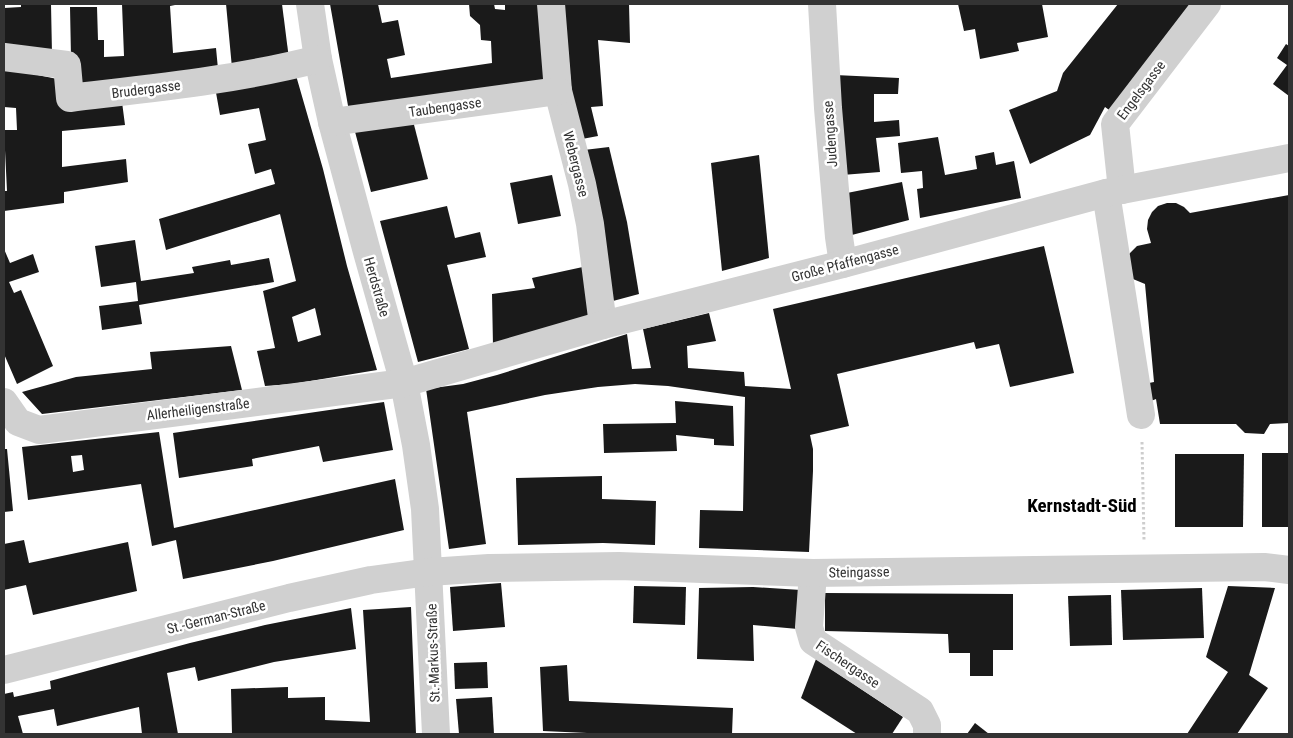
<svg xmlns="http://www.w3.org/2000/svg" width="1293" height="738" viewBox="0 0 1293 738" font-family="'Roboto Condensed',sans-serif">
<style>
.building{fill:#1a1a1a;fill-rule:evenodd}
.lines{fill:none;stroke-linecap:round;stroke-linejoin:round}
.path{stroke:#cdcdcd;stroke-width:3;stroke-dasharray:2.5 2.5;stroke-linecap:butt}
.minor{stroke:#d0d0d0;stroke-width:28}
.labels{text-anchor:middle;stroke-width:5;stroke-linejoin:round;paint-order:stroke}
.street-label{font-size:14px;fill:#333;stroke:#fff}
.district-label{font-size:19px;font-weight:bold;fill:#000;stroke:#fff}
</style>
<rect width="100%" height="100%" fill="#fff"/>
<g class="building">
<polygon points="21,4 51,4 52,54 4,50 4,8 21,7"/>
<polygon points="122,4 180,4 170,6 173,53 216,48 218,69 78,87 71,57 70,7 97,7 98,40 104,40 104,57 124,56"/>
<polygon points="226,4 282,4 289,59 232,68"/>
<polygon points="330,4 378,4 382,23 398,20 405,55 387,59 391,78 492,63 491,41 481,40 480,25 470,16 469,4 494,4 495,9 505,10 505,4 539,4 550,85 350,117"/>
<polygon points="564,4 629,4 630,43 598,40 603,106 591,107 598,136 582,139 573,108"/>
<polygon points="958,4 1042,4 1048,37 1017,43 1019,51 980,59 975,29 964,31"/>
<polygon points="1118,4 1197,4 1112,112 1105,107 1090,135 1030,164 1009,110 1057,91 1063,73"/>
<polygon points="1286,44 1289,46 1289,96 1273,84 1287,65 1277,58"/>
<polygon points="4,68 62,80 122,102 125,125 62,131 62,167 126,159 128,182 64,192 64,203 4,211 4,191 7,191 4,130 17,130 16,108 4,107"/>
<path d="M295,72L323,169L347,266L377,370L292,384L265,386L257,351L275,348L263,291L296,281L280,214L166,250L159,219L275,184L271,169L255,174L248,144L266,140L259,108L220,115L215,87ZM315,308L321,335L298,342L292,317Z"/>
<polygon points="835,75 899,78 898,94 874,94 874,122 899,120 900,136 876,138 880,172 842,175"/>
<polygon points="412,117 428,179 371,192 354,128"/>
<polygon points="938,137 945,175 977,169 975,156 994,152 996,165 1014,161 1021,198 920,218 917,189 923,188 922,171 901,173 898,143"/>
<polygon points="609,147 627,222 639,294 613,301 584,150"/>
<polygon points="759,155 769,258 722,271 711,163"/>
<polygon points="552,175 561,216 518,224 510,183"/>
<polygon points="902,182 909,220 848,236 842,194"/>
<polygon points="1289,195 1289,423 1270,424 1264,434 1245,433 1236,424 1160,424 1156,399 1151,401 1149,383 1154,382 1145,284 1133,279 1128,255 1137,246 1151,243 1147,229 1148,220 1152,212 1158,206 1167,203 1176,203 1184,207 1190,213"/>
<polygon points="447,206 455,238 480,232 486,257 447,265 469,349 418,362 380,221"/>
<polygon points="135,240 141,281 194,273 192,267 230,260 231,265 269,258 274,282 139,305 142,324 102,330 99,306 138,301 136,282 101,287 95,246"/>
<polygon points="1044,246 1074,373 1010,387 999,344 976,349 974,342 837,374 849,426 810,435 813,449 813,471 809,552 699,548 700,510 743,511 745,397 668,386 635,384 598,387 545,395 467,412 486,544 449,549 426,389 463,384 497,375 627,334 632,369 651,368 643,329 709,313 716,341 687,346 688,368 744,372 745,386 791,389 773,309"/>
<polygon points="4,249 10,263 33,254 39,272 9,282 14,293 21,290 53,366 17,384 4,354"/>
<polygon points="592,265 597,314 493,346 492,294 535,288 532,278"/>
<polygon points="231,346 242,390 42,414 22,392 76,377 152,369 150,352"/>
<polygon points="675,401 733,406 734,446 714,445 714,439 676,435 677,451 604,453 603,424 676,423"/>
<polygon points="384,402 393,450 323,462 319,446 252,459 253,466 179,478 173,433"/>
<path d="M159,432L174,528L395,479L404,530L273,561L183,579L176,540L152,546L141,484L28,500L22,447ZM82,455L84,470L73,472L71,456Z"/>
<polygon points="4,449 7,449 13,511 4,512"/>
<rect x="1262" y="453" width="27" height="74"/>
<polygon points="1175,454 1244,454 1243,527 1175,527"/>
<polygon points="602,476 602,499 656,501 655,545 603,543 518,545 516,478"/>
<polygon points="24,540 29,563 128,542 137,591 33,615 26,585 4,590 4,544"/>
<polygon points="501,583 505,627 453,631 450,587"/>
<polygon points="634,586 686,587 685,625 633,623"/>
<polygon points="1228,586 1275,588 1249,675 1268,688 1237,734 1187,734 1228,672 1206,657"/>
<polygon points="753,587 801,590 798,629 753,625 754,661 697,659 699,588"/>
<polygon points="1202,588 1204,638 1123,640 1121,590"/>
<polygon points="825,593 1013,594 1013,650 993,650 993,676 970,676 970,653 949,653 948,634 825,631"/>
<polygon points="1111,595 1112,645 1070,646 1068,596"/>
<polygon points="411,607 416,734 232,734 231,689 288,687 288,698 325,697 325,720 370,722 363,610"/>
<polygon points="351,608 356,649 274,662 198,681 195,667 167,673 178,734 142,734 139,707 57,726 54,709 18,716 23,734 4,734 4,694 13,692 14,697 51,689 50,681 190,643 265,625"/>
<polygon points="816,659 903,717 892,734 857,734 801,698"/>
<polygon points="487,662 488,688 455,689 454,663"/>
<polygon points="567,665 569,701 733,708 732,734 609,734 543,731 540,667"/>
<polygon points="492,697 494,734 459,734 456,699"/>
<polygon points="975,723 989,734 967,734"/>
</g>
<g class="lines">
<polyline class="path" points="1142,442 1144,540"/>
<g class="minor">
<polyline points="310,4 318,59 332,122 367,252 404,383 416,445 425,509 436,734"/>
<polyline points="551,4 558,91 582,184 590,224 603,325"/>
<polyline points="822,4 828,108 839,237 843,264"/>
<path d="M4,57L67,65L70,98C153,88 237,80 318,59"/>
<polyline points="332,122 558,91"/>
<polyline points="1122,190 1115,124 1207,4"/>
<polyline points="1106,193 1141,415"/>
<polyline points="4,402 18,422 39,430 404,383 603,325 843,264 1106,193 1289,158"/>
<polyline points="813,573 809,627 813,641 920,711 927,725 927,734"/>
<polyline points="4,670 289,598 371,580 429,572 489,568 619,566 813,573 1264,567 1289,570"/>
</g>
</g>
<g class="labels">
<g class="street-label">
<text transform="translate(146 89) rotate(-7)" y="5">Brudergasse</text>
<text transform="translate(1141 90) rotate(-53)" y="5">Engelsgasse</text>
<text transform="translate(445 107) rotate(-8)" y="5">Taubengasse</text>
<text transform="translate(830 134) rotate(-94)" y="5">Judengasse</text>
<text transform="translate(576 164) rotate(76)" y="5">Webergasse</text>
<text transform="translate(845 263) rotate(-15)" y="5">Große Pfaffengasse</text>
<text transform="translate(377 287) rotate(74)" y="5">Herdstraße</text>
<text transform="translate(198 409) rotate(-7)" y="5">Allerheiligenstraße</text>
<text transform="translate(859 572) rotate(-1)" y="5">Steingasse</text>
<text transform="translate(216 617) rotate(-14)" y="5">St.-German-Straße</text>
<text transform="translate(433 653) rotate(-92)" y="5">St.-Markus-Straße</text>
<text transform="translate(848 664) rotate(34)" y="5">Fischergasse</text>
</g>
<g class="district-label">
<text x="1082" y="512">Kernstadt-Süd</text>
</g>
</g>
<rect width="1293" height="738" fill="none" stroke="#333333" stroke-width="10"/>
</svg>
